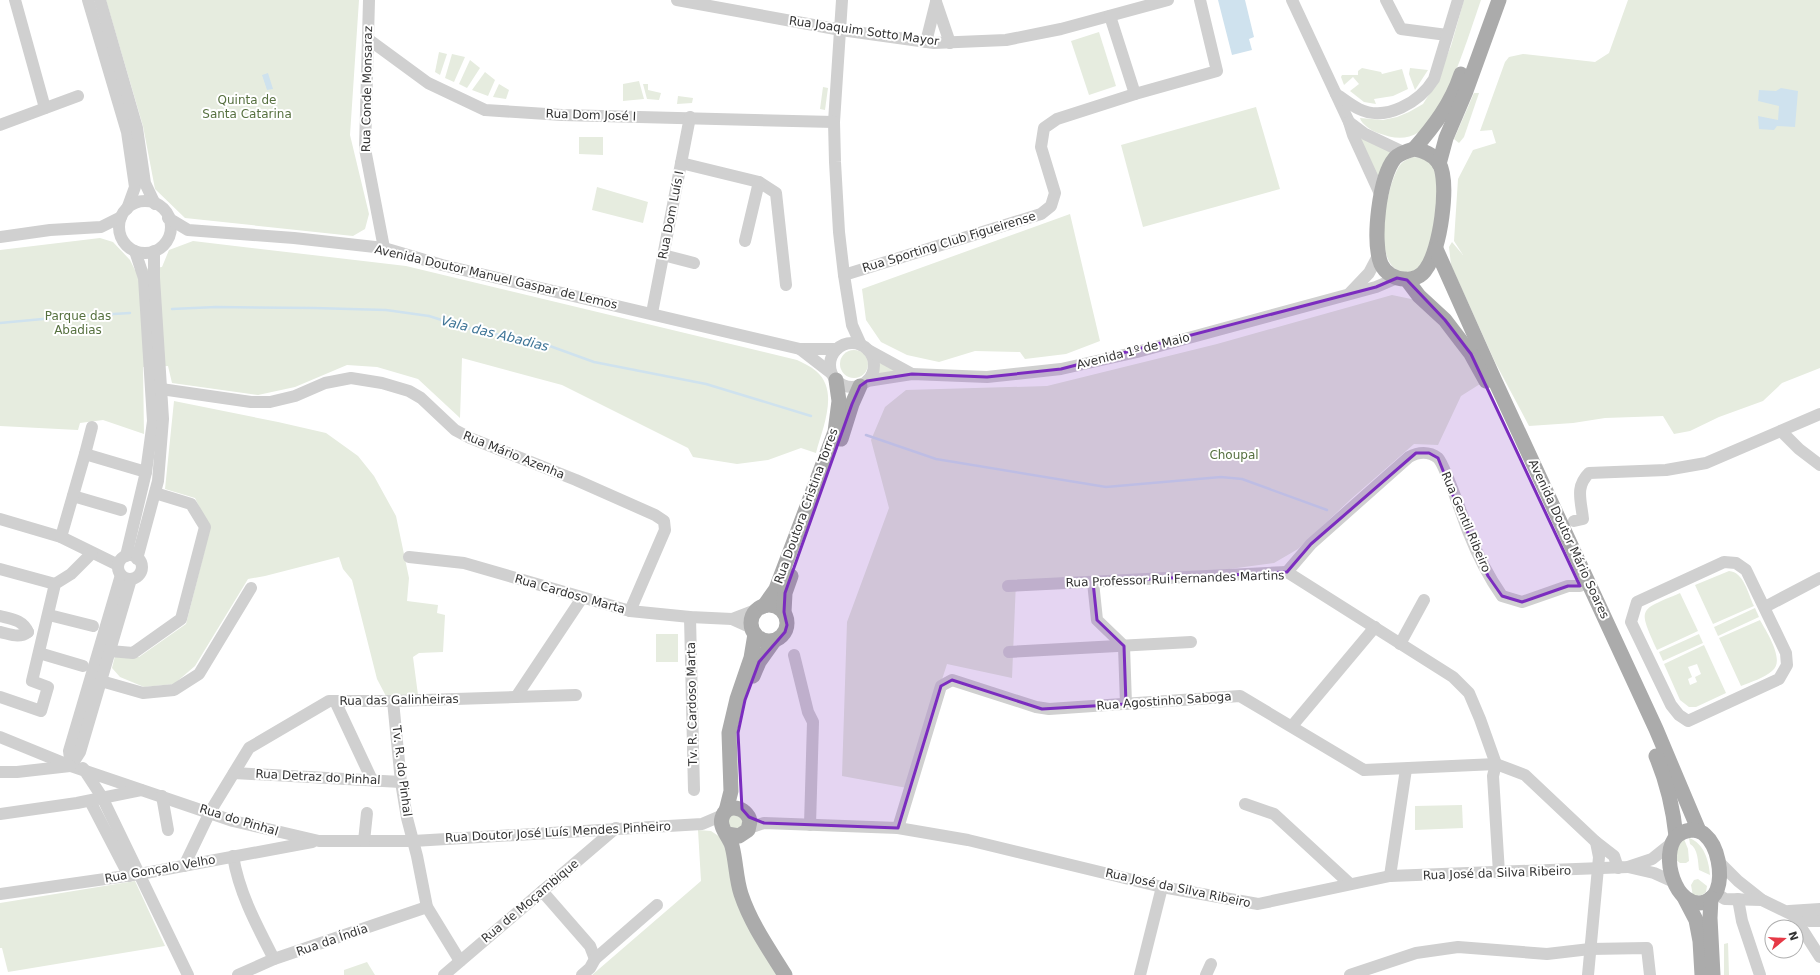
<svg xmlns="http://www.w3.org/2000/svg" width="1820" height="975" viewBox="0 0 1820 975" font-family="'DejaVu Sans',sans-serif">
<style>
.green{fill:#e6ecdf;fill-rule:evenodd}
.water{fill:#cfe2ee}
.lines{fill:none;stroke-linecap:round;stroke-linejoin:round}
.stream{stroke:#cfe2ee;stroke-width:2.5}
.minor{stroke:#d0d0d0;stroke-width:12}
.major{stroke:#ababab;stroke-width:15}
.marked{fill:#7b2cbf;fill-opacity:0.2;stroke:#7b2cbf;stroke-width:3;stroke-linejoin:round}
.labels{text-anchor:middle;stroke-width:4;stroke-linejoin:round;paint-order:stroke}
.street-label{font-size:12px;fill:#333;stroke:#fff}
.park-label{font-size:12px;fill:#56703f;stroke:#fff}
.water-label{font-size:13px;font-style:italic;fill:#3f7597;stroke:#fff}
</style>
<rect width="100%" height="100%" fill="#fff"/>
<g class="green">
<polygon points="106,0 359,0 350,135 369,214 365,229 353,236 185,218 155,189 143,126"/>
<path d="M1464,0H1481C1470,31 1445,116 1419,132C1405,141 1392,138 1378,133C1372,131 1361,124 1360,118L1383,120L1397,117L1409,112L1423,104L1435,85L1451,46Z"/>
<polygon points="1628,0 1820,0 1820,368 1782,383 1763,401 1719,417 1690,431 1674,434 1663,416 1605,418 1573,423 1529,426 1495,362 1451,265 1449,247 1452,242 1463,255 1454,241 1458,179 1473,150 1496,143 1492,130 1480,131 1505,62 1509,57 1523,54 1595,62 1609,53"/>
<polygon points="1099,32 1116,86 1089,95 1071,41"/>
<polygon points="439,52 447,54 440,75 435,72"/>
<polygon points="452,54 465,57 454,82 445,78"/>
<polygon points="470,60 480,68 467,88 459,84"/>
<polygon points="1362,68 1381,72 1382,74 1402,69 1408,89 1393,96 1374,99 1376,104 1364,102 1350,91 1359,84 1353,77 1344,85 1341,77 1342,75 1358,75 1358,71"/>
<polygon points="1410,68 1428,70 1415,90 1409,74"/>
<polygon points="485,72 495,80 488,96 472,90"/>
<polygon points="639,81 644,99 623,101 623,84"/>
<polygon points="499,84 509,90 506,99 493,97"/>
<polygon points="643,84 648,84 648,90 661,93 659,100 647,99"/>
<polygon points="823,87 828,88 825,110 820,109"/>
<polygon points="1474,93 1479,93 1464,137 1459,143 1454,139"/>
<polygon points="678,96 693,98 692,103 677,104"/>
<polygon points="1256,107 1280,189 1143,227 1121,145"/>
<polygon points="1358,133 1392,151 1378,180"/>
<polygon points="579,137 603,137 603,155 579,154"/>
<path d="M1413,157C1420,157 1430,160 1433,168C1438,178 1438,196 1437,207C1436,219 1428,260 1419,268C1413,273 1402,273 1396,269C1373,255 1387,183 1400,165C1403,161 1408,159 1413,157Z"/>
<polygon points="597,187 648,202 643,223 592,210"/>
<polygon points="1070,214 1100,341 1066,354 1025,359 1020,352 975,351 939,362 907,355 881,342 866,320 862,289"/>
<path d="M100,238L113,242L130,260L135,270L162,267L169,250L193,241L406,266L797,360C803,363 810,366 816,371C840,391 822,429 816,453L801,448L768,460L737,464L693,457L688,448L562,385L462,358L460,418L418,379L377,367L347,365L295,387L258,395L172,383L168,366L143,367L144,434L103,420L80,423L78,430L0,426V250Z"/>
<polygon points="1392,295 1416,300 1446,332 1469,364 1480,384 1461,396 1438,445 1414,444 1351,499 1298,549 1274,563 1207,572 1016,581 1012,678 947,664 907,788 842,776 847,622 889,508 871,440 885,407 906,390 1047,386 1217,344"/>
<circle cx="854" cy="364" r="14"/>
<polygon points="877,362 906,373 873,378 877,367"/>
<polygon points="174,401 278,422 326,433 358,456 374,476 396,516 409,578 407,601 438,605 437,613 445,615 443,652 419,653 413,657 418,695 387,698 377,679 352,580 343,569 339,557 265,576 248,579 195,666 174,684 144,687 120,677 112,668 115,656 139,657 186,624 210,529 195,498 165,489"/>
<path d="M1729,571C1744,572 1748,594 1754,606L1713,624L1695,585Z"/>
<path d="M1680,593L1698,631L1657,650C1638,607 1638,611 1680,593Z"/>
<polygon points="1755,608 1759,617 1718,636 1714,627"/>
<path d="M1760,620C1766,631 1786,661 1772,671C1764,678 1751,682 1741,686L1719,638Z"/>
<rect x="656" y="634" width="22" height="28"/>
<polygon points="1699,634 1703,643 1663,661 1659,652"/>
<path d="M1704,645L1726,693L1696,707H1689L1680,700L1664,664ZM1697,664L1701,674L1695,677L1697,682L1690,685L1688,679L1692,677L1688,667Z"/>
<polygon points="1462,805 1463,828 1415,830 1415,806"/>
<polygon points="733,812 745,820 740,829 734,829 729,826 728,820"/>
<polygon points="698,830 711,831 723,839 779,975 592,975 701,881"/>
<path d="M1689,838C1704,843 1709,861 1710,875L1699,870C1698,862 1698,848 1690,844Z"/>
<polygon points="1684,839 1688,849 1689,861 1686,863 1680,863 1675,859 1677,848"/>
<polygon points="1698,879 1707,886 1706,892 1702,895 1693,896 1691,885 1694,880"/>
<polygon points="135,881 165,946 8,972 2,948 0,948 0,903"/>
<polygon points="1728,943 1729,975 1724,975 1724,944"/>
<polygon points="367,962 375,975 344,975 344,970"/>
</g>
<g class="water">
<polygon points="1218,0 1245,0 1254,37 1249,39 1252,50 1232,55"/>
<polygon points="268,73 273,89 267,90 262,75"/>
<polygon points="1781,88 1798,91 1795,127 1777,126 1774,130 1759,129 1758,116 1778,120 1779,106 1758,101 1759,90 1776,91"/>
</g>
<g class="lines">
<g class="stream">
<polyline points="172,309 216,307 314,308 386,310 429,316 467,328 547,345 594,362 706,384 811,416"/>
<polyline points="0,323 64,317 130,313"/>
<polyline points="866,435 936,459 1106,487 1221,477 1242,479 1327,510"/>
</g>
<g class="minor">
<polyline points="15,0 45,108"/>
<polyline points="88,0 127,132 135,187 127,209"/>
<polyline points="100,0 137,128 145,183 155,204"/>
<polyline points="369,0 365,149 384,248"/>
<polyline points="677,0 841,30 934,43 1006,40 1061,29 1168,0"/>
<polyline points="842,0 834,122 835,162 839,232 844,275 852,325 861,345"/>
<polyline points="1292,0 1349,122 1353,135 1381,196"/>
<polyline points="1386,0 1401,29 1447,35"/>
<polyline points="936,2 950,43"/>
<polyline points="1110,16 1135,94"/>
<polyline points="368,39 428,83 485,110 562,115 834,122"/>
<polyline points="926,42 936,2"/>
<path d="M1336,94C1344,99 1351,105 1359,109C1386,122 1420,102 1434,79L1458,0"/>
<polyline points="1349,122 1365,134 1403,152"/>
<polyline points="0,125 78,96"/>
<polyline points="681,163 759,182 776,193 786,285"/>
<circle cx="145" cy="227" r="26"/>
<polyline points="168,218 188,230 294,238 384,248 442,265 800,349 837,349"/>
<polyline points="0,237 50,230 101,227 121,217"/>
<polyline points="745,241 759,182"/>
<polyline points="663,255 694,263"/>
<polyline points="844,275 1041,214 1051,206 1055,193 1041,147 1044,128 1057,119 1135,94 1217,71 1200,0"/>
<polyline points="1350,293 1369,273 1379,254"/>
<polyline points="652,313 690,117"/>
<circle cx="852" cy="365" r="22"/>
<polyline points="800,349 831,373"/>
<polyline points="868,350 912,374"/>
<polyline points="867,381 912,374 987,377 1061,369 1137,352 1376,287 1397,278"/>
<polyline points="161,389 251,402 270,402 295,396 325,383 351,378 382,383 409,391 421,398 455,430 470,438 576,480 655,515 664,521 665,530 630,611"/>
<polyline points="1781,431 1799,449 1820,465"/>
<polyline points="85,454 92,427"/>
<polyline points="73,496 121,510"/>
<polyline points="0,519 61,537 118,565"/>
<path d="M1574,521L1583,519C1581,500 1575,487 1589,473L1666,470L1706,463L1820,414"/>
<polyline points="61,537 85,454 146,472"/>
<circle cx="130" cy="567" r="12"/>
<polyline points="126,556 146,472 153,421 144,278 135,251"/>
<polyline points="409,557 464,563 630,611 690,617 732,619 758,609"/>
<polyline points="137,559 158,481 163,419 154,278 154,251"/>
<polygon points="1724,562 1736,563 1746,570 1786,653 1787,665 1779,679 1688,721 1679,715 1671,705 1631,622 1637,602"/>
<polyline points="0,569 55,584"/>
<path d="M1287,572L1311,544L1409,457C1418,452 1429,451 1438,458C1445,465 1463,518 1468,531C1477,554 1488,576 1502,596L1522,602L1568,586H1580"/>
<polyline points="1093,582 1097,620 1124,646 1126,704"/>
<polyline points="1008,586 1287,572 1453,677 1469,693 1480,719 1496,764 1493,776 1499,873"/>
<polyline points="1765,607 1820,578"/>
<polyline points="49,615 93,626"/>
<path d="M0,616C12,619 23,620 28,632"/>
<polyline points="690,617 694,790"/>
<polyline points="732,619 752,628"/>
<path d="M0,632C10,634 19,639 28,632"/>
<polyline points="1400,644 1424,600"/>
<polyline points="110,651 133,653 181,619 205,527 191,504 155,493"/>
<polyline points="1009,652 1191,642"/>
<polyline points="39,653 83,666"/>
<polyline points="794,655 808,712 813,722 810,825"/>
<polyline points="101,681 143,693 174,690 199,674 251,588"/>
<polyline points="0,697 41,711 48,687 32,681 55,584 71,574 92,553"/>
<polyline points="516,697 582,598"/>
<polyline points="335,701 372,780"/>
<polyline points="393,701 401,782 407,818 417,856 427,907 460,961"/>
<polyline points="1292,726 1375,627"/>
<polyline points="0,737 71,766 233,821 319,841 413,841 702,824 723,815"/>
<polyline points="71,766 69,751 121,575"/>
<polyline points="71,766 80,752 131,579"/>
<polyline points="83,768 102,797 188,975"/>
<polyline points="0,772 17,772 70,766"/>
<polyline points="234,773 401,782"/>
<polyline points="162,796 168,830"/>
<polyline points="90,801 129,876"/>
<polyline points="1245,804 1274,814 1350,884"/>
<polyline points="0,814 77,803 141,790"/>
<polyline points="749,828 764,823 898,828 968,840 1162,887 1258,904 1390,876 1628,867 1652,859 1672,843"/>
<polyline points="898,828 941,686 952,680 1036,707 1049,709 1240,696 1364,770 1496,764 1525,775 1596,842"/>
<polyline points="364,841 367,813"/>
<path d="M233,856C239,893 257,926 274,959"/>
<polyline points="1718,861 1738,881 1762,900 1793,915 1809,921 1820,921"/>
<polyline points="184,866 210,812 249,748 329,701 393,701 576,695"/>
<polyline points="1628,867 1654,873 1674,882"/>
<polyline points="1390,876 1406,769"/>
<polyline points="542,891 590,946 595,959"/>
<polyline points="1715,893 1725,899 1762,900"/>
<polyline points="0,894 140,874 312,842"/>
<polyline points="1738,899 1742,921 1760,975"/>
<polyline points="1789,911 1820,909"/>
<polyline points="1793,915 1820,957"/>
<polyline points="238,975 274,959 427,907"/>
<polyline points="444,975 616,828"/>
<polyline points="582,975 590,968 595,959 657,905"/>
<polyline points="1140,975 1162,887"/>
<polyline points="1206,975 1211,964"/>
<polyline points="1350,975 1416,953 1458,947 1547,954 1590,949 1647,948 1650,975"/>
<polyline points="1588,975 1599,857 1596,842 1614,856 1618,868"/>
</g>
<g class="major">
<path d="M1414,149C1424,151 1433,154 1439,163C1450,183 1440,251 1426,269C1422,276 1413,280 1405,279C1395,279 1385,273 1381,264C1372,241 1379,177 1395,158C1400,153 1407,151 1414,149Z"/>
<path d="M1414,149C1434,126 1451,104 1461,74"/>
<polyline points="1439,164 1446,138 1466,91 1499,0"/>
<polyline points="1436,249 1495,381 1656,729 1699,831"/>
<polyline points="1407,280 1419,296 1445,320 1471,354 1486,381"/>
<polyline points="841,439 852,404 860,386"/>
<circle cx="769" cy="623" r="18"/>
<polyline points="764,606 776,589 835,432 839,401 836,380"/>
<polyline points="784,612 785,593 791,576"/>
<polyline points="753,676 759,662 774,641"/>
<path d="M1656,756C1667,782 1673,808 1676,836"/>
<polyline points="726,811 731,791 729,733 737,699 751,658 755,634"/>
<path d="M1691,830C1696,830 1701,831 1705,835C1718,846 1723,874 1717,890C1715,895 1710,900 1705,902C1675,911 1659,853 1677,836C1681,832 1685,831 1691,830Z"/>
<path d="M727,834L739,836L748,830L750,821C747,807 726,802 722,818C719,828 729,836 732,846C736,861 736,879 741,894C751,924 769,949 785,975"/>
<polyline points="1684,897 1696,920 1700,941 1702,975"/>
<polyline points="1711,898 1710,918 1713,975"/>
</g>
</g>
<path class="marked" d="M1397,278L1407,280L1445,320L1471,354L1580,586H1568L1522,602L1502,596L1488,576L1468,533L1438,458L1429,453H1416L1311,544L1287,572L1093,582L1097,620L1124,646L1126,704L1042,709L952,680L941,686L898,828L764,823L749,817L742,809L738,733L745,700L759,662L785,632L787,625L784,612L785,593L852,404L860,386L867,381L912,374L987,377L1061,369L1376,287Z"/>
<g class="labels">
<g class="street-label">
<text transform="translate(864 31) rotate(8)" y="4">Rua Joaquim Sotto Mayor</text>
<text transform="translate(367 89) rotate(-89)" y="4">Rua Conde Monsaraz</text>
<text transform="translate(591 115) rotate(2)" y="4">Rua Dom José I</text>
<text transform="translate(671 215) rotate(-79)" y="4">Rua Dom Luís I</text>
<text transform="translate(949 242) rotate(-17)" y="4">Rua Sporting Club Figueirense</text>
<text transform="translate(496 277) rotate(13)" y="4">Avenida Doutor Manuel Gaspar de Lemos</text>
<text transform="translate(1133 351) rotate(-14)" y="4">Avenida 1º de Maio</text>
<text transform="translate(514 455) rotate(22)" y="4">Rua Mário Azenha</text>
<text transform="translate(806 506) rotate(-70)" y="4">Rua Doutora Cristina Torres</text>
<text transform="translate(1466 522) rotate(67)" y="4">Rua Gentil Ribeiro</text>
<text transform="translate(1569 539) rotate(65)" y="4">Avenida Doutor Mário Soares</text>
<text transform="translate(1175 579) rotate(-2)" y="4">Rua Professor Rui Fernandes Martins</text>
<text transform="translate(570 594) rotate(16)" y="4">Rua Cardoso Marta</text>
<text transform="translate(399 700) rotate(-1)" y="4">Rua das Galinheiras</text>
<text transform="translate(1164 701) rotate(-4)" y="4">Rua Agostinho Saboga</text>
<text transform="translate(692 704) rotate(-91)" y="4">Tv. R. Cardoso Marta</text>
<text transform="translate(402 771) rotate(83)" y="4">Tv. R. do Pinhal</text>
<text transform="translate(318 777) rotate(3)" y="4">Rua Detraz do Pinhal</text>
<text transform="translate(239 820) rotate(17)" y="4">Rua do Pinhal</text>
<text transform="translate(558 832) rotate(-3)" y="4">Rua Doutor José Luís Mendes Pinheiro</text>
<text transform="translate(160 869) rotate(-10)" y="4">Rua Gonçalo Velho</text>
<text transform="translate(1497 873) rotate(-2)" y="4">Rua José da Silva Ribeiro</text>
<text transform="translate(1178 888) rotate(12)" y="4">Rua José da Silva Ribeiro</text>
<text transform="translate(530 901) rotate(-40)" y="4">Rua de Moçambique</text>
<text transform="translate(332 940) rotate(-19)" y="4">Rua da Índia</text>
</g>
<g class="park-label">
<text x="247" y="104">Quinta de<tspan x="247" dy="14">Santa Catarina</tspan></text>
<text x="78" y="320">Parque das<tspan x="78" dy="14">Abadias</tspan></text>
<text x="1234" y="459">Choupal</text>
</g>
<g class="water-label">
<text transform="translate(495 333) rotate(14)" y="5">Vala das Abadias</text>
</g>
</g>
<g transform="translate(1784 939) rotate(72)"><circle r="19" fill="#ffffff" stroke="#adadad"/>
<path d="M0-3L7 15L0 10L-7 15Z" fill="#e63946"/>
<text y="-6" font-size="11" font-weight="bold" text-anchor="middle" fill="#333333">N</text>
</g>
</svg>
